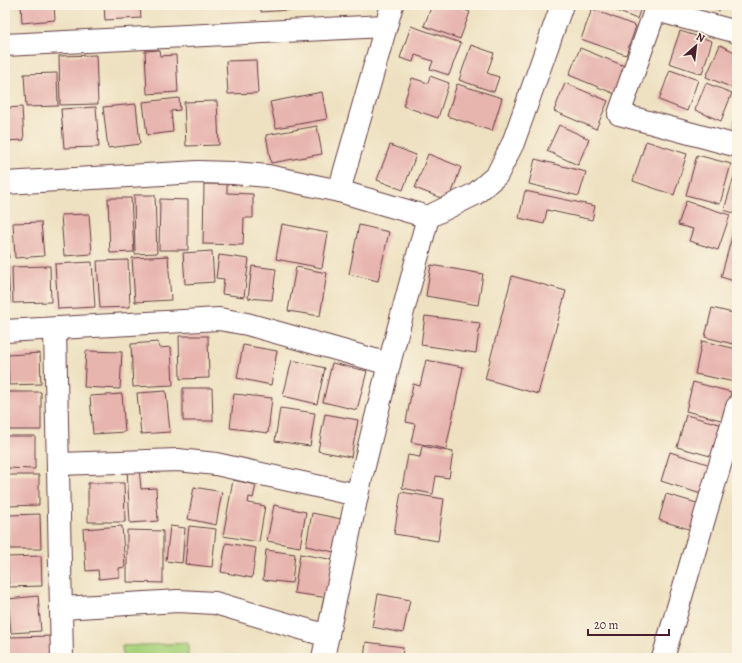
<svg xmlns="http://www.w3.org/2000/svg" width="742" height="663" viewBox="0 0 742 663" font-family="Alegreya,serif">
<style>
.garden{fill:#abd37e;stroke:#7a7954}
.building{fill:#e7b4ae}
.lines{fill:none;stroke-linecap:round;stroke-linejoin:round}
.street-casing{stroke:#633c42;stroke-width:24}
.street{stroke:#fff;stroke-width:22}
</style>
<rect width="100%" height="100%" fill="#fcf5e5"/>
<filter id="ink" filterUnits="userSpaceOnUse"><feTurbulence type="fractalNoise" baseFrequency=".025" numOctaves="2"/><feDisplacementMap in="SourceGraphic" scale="8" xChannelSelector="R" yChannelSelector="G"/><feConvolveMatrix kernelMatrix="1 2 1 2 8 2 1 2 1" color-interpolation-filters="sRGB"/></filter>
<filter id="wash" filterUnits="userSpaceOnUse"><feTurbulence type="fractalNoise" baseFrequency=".012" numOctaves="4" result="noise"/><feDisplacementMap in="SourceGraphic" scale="16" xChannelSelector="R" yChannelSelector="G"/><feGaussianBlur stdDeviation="0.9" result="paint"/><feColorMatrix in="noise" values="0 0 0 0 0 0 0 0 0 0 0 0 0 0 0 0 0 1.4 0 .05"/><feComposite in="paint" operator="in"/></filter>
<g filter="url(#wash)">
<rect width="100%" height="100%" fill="#eee1c1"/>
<polygon class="garden" points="188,643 188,658 123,658 122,646"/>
<g id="blocks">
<g class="building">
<polygon points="21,5 54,5 55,20 22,23"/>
<polygon points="104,5 140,5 141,18 105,20"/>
<polygon points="261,5 302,5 302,9 261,12"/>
<polygon points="432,5 452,5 470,12 460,39 424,26"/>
<polygon points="601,5 642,5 637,19"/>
<polygon points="704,5 722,5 719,11"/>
<polygon points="734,5 737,5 737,12 732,11"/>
<polygon points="592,9 636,26 626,55 581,39"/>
<polygon points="411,26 461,43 449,75 430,69 433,61 415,55 413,62 400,58"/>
<polygon points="680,31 712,41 702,74 669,63"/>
<polygon points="471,45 494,53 487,73 499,77 494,92 459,80"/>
<polygon points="720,45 737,53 737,79 733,88 706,77"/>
<polygon points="580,48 627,67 615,94 569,75"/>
<polygon points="159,50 160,56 176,55 178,92 147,94 145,51"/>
<polygon points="96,55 98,104 60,105 59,56"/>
<polygon points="256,60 258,93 228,94 226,61"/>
<polygon points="670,70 698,80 687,111 659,100"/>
<polygon points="57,73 58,106 26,107 24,74"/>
<polygon points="430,76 449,83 438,118 403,106 412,78 428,83"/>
<polygon points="565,83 608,101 596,129 554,111"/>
<polygon points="706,83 732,93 721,121 695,110"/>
<polygon points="457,84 502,98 492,131 447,116"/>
<polygon points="322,92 327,119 276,128 270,102"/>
<polygon points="179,98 180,110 171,111 173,132 147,135 143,102"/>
<polygon points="217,101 219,145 186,146 184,102"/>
<polygon points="136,104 140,144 108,148 103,107"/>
<polygon points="22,107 24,140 5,141 5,108"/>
<polygon points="96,107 99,147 64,148 61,109"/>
<polygon points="737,114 737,129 732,126"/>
<polygon points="559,125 589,139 578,165 547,151"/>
<polygon points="317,126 322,154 271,163 266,135"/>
<polygon points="646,141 687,154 674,195 633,181"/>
<polygon points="390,145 416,155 403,190 377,180"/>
<polygon points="428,154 461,167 449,201 415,188"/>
<polygon points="697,155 731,164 720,204 686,195"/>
<polygon points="535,159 586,172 579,196 529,184"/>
<polygon points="737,166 737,214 724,210"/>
<polygon points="204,184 227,184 227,193 253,194 253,218 244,218 243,245 203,244"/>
<polygon points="525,191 595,206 592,220 547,210 544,224 519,218"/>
<polygon points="134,195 155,195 157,253 135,254"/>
<polygon points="108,198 131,198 134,252 110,253"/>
<polygon points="160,199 188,200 188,250 159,250"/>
<polygon points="686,201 730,215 718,250 689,241 693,229 678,225"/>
<polygon points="89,214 92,254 64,256 61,215"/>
<polygon points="737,218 737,282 721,277"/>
<polygon points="41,222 44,256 15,258 13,223"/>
<polygon points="282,224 328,233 322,268 276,259"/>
<polygon points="359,225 389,232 378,281 349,274"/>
<polygon points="5,230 9,258 5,259"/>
<polygon points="212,251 214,282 185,284 183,253"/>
<polygon points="219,255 249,259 244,297 222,294 224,279 216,278"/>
<polygon points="168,256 171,300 135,302 132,258"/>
<polygon points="128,260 130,307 100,308 97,261"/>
<polygon points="92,262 95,307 58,309 55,264"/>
<polygon points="8,265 10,304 5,305 5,266"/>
<polygon points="431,265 483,274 478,305 426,296"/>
<polygon points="50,266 51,302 13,303 12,267"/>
<polygon points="252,266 276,269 272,300 248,298"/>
<polygon points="296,267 327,273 320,316 288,311"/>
<polygon points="512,276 566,291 538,394 485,379"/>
<polygon points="712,308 737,314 737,345 705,337"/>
<polygon points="425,316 480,323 476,353 421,345"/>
<polygon points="179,336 208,336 209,378 180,379"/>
<polygon points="702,341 737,349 737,371 735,382 695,374"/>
<polygon points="158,342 159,348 171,347 173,385 133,387 131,344"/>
<polygon points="243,345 277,351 271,385 237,378"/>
<polygon points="86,351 122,352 120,389 84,387"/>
<polygon points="40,353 41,384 9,385 8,355"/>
<polygon points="292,360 325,368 317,404 283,396"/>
<polygon points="426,360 463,367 446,449 411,442 415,424 406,422 413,384 420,386"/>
<polygon points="332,363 367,371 357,410 323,402"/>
<polygon points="693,382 731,392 725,421 686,411"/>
<polygon points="183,388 212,388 213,421 183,421"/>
<polygon points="166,391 170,432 141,434 137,393"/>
<polygon points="5,392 41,392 41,430 6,430"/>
<polygon points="122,394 125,432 93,434 90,396"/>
<polygon points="234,394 272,398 268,433 230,428"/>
<polygon points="280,408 315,413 310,446 275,441"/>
<polygon points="325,414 358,420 351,457 318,451"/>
<polygon points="686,415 723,425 714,457 677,447"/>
<polygon points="5,436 35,436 35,469 5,468"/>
<polygon points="422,446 453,452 449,478 436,476 433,494 402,488 408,455 420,457"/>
<polygon points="670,452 717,467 707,496 661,481"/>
<polygon points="139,468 141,489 156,488 158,521 130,523 127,469"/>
<polygon points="8,475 39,475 39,505 9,506"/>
<polygon points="233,480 256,485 253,498 249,497 248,503 265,506 259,542 223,536"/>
<polygon points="88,483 124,483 125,522 88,522"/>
<polygon points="194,487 222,492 216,525 188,519"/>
<polygon points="401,492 444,499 438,541 394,534"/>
<polygon points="666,494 707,506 699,532 659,520"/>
<polygon points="274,505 306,512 300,547 267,541"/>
<polygon points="312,513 341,519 334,552 306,546"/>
<polygon points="40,514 41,549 10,549 9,515"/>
<polygon points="122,526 125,567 119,568 119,577 99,579 98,570 86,571 83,529"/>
<polygon points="170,526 185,528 182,563 166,561"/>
<polygon points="189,526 216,529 212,567 185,564"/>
<polygon points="127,530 163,531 163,583 127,582"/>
<polygon points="226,543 256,548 252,578 221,572"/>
<polygon points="266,550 295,554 292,583 263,580"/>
<polygon points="300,554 335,560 329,598 294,593"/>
<polygon points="41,556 42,586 9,587 7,557"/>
<polygon points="378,594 410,600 403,633 372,627"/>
<polygon points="38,596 41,631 11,633 8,599"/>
<polygon points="53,636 54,658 9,658 8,637"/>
<polygon points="366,642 403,647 402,658 364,658"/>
</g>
</g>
</g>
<g filter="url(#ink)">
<use href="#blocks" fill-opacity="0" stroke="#633c42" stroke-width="1"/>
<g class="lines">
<g class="street-casing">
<g id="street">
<polyline points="657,5 619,114 737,146"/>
<polyline points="656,10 737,32"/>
<polyline points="5,45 385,26"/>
<polyline points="5,183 198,172 233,173 268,176 339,191 428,217 475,194 497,175 513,143 562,5"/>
<polyline points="339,191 392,5"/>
<polyline points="55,329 62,658"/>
<polyline points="5,331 219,319 247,324 389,364"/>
<polyline points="59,464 178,460 216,464 357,495"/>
<polyline points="62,608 178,601 215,603 328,636"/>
<polyline points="323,658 357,495 389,364 428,217"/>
<polyline points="663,658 737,407"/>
</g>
</g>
<use href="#street" class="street"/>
</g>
</g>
<rect width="742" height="663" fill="none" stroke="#fcf5e5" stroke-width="20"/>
<g transform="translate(696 46) rotate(28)" stroke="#fcf5e5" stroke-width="3" paint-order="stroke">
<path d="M0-3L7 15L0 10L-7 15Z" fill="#4a1f2b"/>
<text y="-6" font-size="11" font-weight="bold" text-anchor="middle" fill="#4a1f2b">N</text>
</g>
<path d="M588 629v6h81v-6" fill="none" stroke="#4a1f2b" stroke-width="2"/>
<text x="594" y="629" font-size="12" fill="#4a1f2b" stroke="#fcf5e5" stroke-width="3" paint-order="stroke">20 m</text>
</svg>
